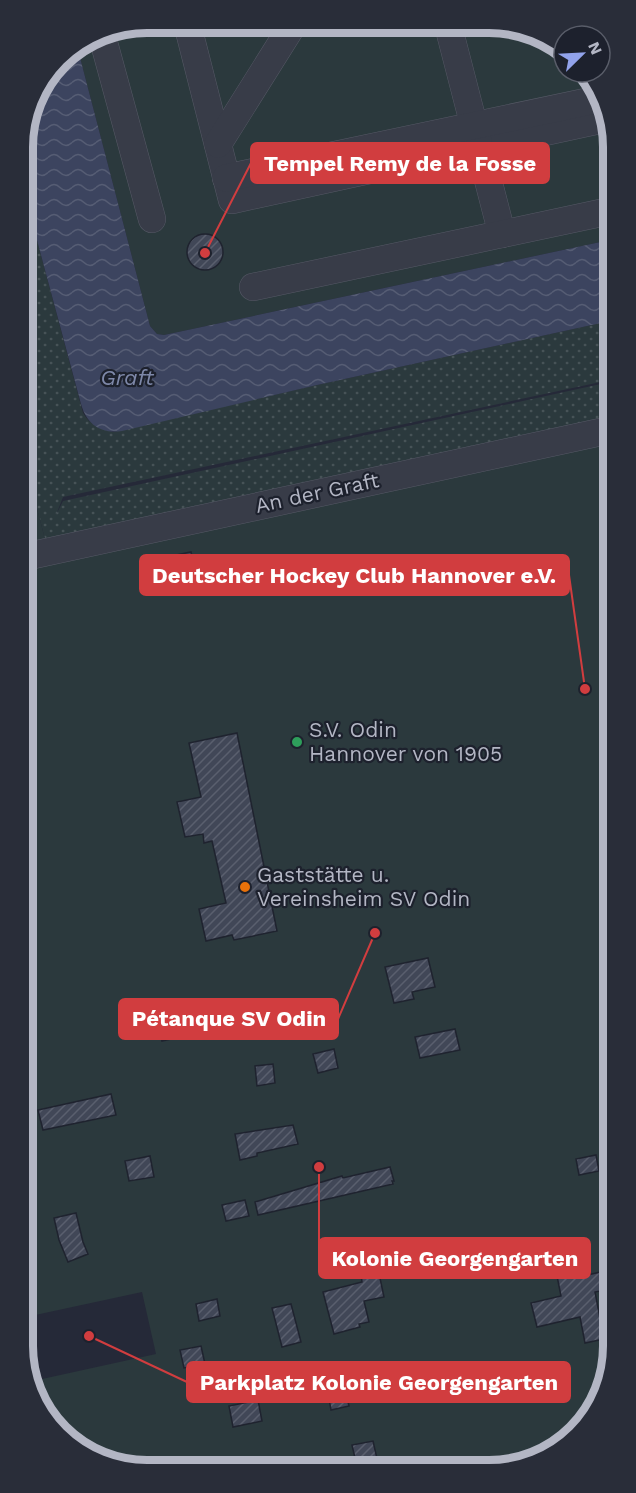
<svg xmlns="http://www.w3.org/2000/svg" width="636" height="1493" viewBox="0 0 636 1493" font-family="'Work Sans',sans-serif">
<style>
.grass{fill:url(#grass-dots)}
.garden{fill:#2b393d}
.water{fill:url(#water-waves)}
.building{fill:url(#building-hatch);stroke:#1f232f;stroke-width:1.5}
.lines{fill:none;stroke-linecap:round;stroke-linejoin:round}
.minor-casing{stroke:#565966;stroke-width:28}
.minor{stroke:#383c48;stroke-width:27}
.leisure-dot{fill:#2e9e5b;stroke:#1d212d;stroke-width:2}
.food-dot{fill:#e8710a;stroke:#1d212d;stroke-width:2}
.labels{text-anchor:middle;stroke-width:4.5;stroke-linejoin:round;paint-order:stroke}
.street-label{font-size:21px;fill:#b3b6c4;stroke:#1d212d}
.poi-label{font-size:21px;fill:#b3b6c4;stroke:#1d212d;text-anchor:start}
.water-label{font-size:22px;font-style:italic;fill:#7e88a9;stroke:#1d212d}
.rim{fill:none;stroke:#b3b6c4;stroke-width:8}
.leader{fill:none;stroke:#d13d3f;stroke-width:2}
.callout-dot{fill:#d13d3f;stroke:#1d212d;stroke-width:2}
.callout{fill:#d13d3f;stroke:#d13d3f;stroke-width:2}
.callout-label{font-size:22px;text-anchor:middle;font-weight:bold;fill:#fff}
</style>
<defs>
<pattern id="grass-dots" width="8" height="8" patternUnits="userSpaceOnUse" patternTransform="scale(1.5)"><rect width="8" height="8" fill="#2b393d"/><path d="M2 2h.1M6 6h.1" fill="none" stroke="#475357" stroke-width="1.8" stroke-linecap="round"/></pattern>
<pattern id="water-waves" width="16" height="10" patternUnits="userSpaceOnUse" patternTransform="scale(1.5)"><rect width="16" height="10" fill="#3c445f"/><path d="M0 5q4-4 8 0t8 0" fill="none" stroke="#565d74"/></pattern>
<pattern id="building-hatch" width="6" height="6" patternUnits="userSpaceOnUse" patternTransform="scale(1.5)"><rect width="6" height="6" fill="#414757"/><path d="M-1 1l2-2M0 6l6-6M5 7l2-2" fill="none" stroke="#5a5f6e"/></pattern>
</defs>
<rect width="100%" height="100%" fill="#252938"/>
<path class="grass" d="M23,188L83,413C91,426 99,428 113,432L317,385L610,321V380L63,497L56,515L63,501L610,382V424L45,539L24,459Z"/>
<g class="garden">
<polygon points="147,23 514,25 564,52 564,72 584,72 609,115 610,240 164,335 157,334 150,326 77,46 100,32"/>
<polygon points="610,442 613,1354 583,1428 521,1466 123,1468 65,1439 33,1381 156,1354 142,1292 26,1317 24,567"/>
<polygon points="24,459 45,539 24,544"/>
</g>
<path class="water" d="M77,46L150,326L157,334L164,335L610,240V321L317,385L122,431C101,434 87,425 81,404L23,188V139L35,92L65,54Z"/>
<g class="building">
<circle cx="205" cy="252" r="18"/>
<polygon points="191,552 195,570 156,579 152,560"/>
<polygon points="237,733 277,931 234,940 232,935 206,941 199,909 226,903 212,841 204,843 203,834 185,837 177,802 201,797 189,743"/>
<polygon points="428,958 435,987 412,992 414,999 394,1003 385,967"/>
<polygon points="178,1013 184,1036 162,1041 157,1018"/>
<polygon points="455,1029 460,1050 420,1058 415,1037"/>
<polygon points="334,1049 338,1068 318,1073 313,1054"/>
<polygon points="273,1064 275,1083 257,1086 255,1066"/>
<polygon points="111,1094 116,1115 43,1130 38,1110"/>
<polygon points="293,1125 298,1144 257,1153 257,1156 240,1160 235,1134"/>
<polygon points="596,1155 599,1171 579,1175 576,1159"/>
<polygon points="150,1156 154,1177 129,1181 125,1161"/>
<polygon points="390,1167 394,1181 392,1181 393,1184 258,1215 255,1202 342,1176 343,1178"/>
<polygon points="245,1200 249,1216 226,1221 222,1205"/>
<polygon points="76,1213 83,1242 88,1254 68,1262 59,1240 54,1218"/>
<polygon points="377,1264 384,1297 364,1301 369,1322 359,1324 360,1327 334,1334 323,1292 362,1282 360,1268"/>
<polygon points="577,1267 579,1277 613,1269 613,1288 595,1292 604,1339 585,1343 580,1317 537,1327 531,1303 561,1296 556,1271"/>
<polygon points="217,1299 220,1316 199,1321 196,1304"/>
<polygon points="291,1304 301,1342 282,1347 272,1308"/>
<polygon points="201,1346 205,1364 184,1368 180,1350"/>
<polygon points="344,1385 349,1406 331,1410 327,1388"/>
<polygon points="258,1400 262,1421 233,1427 229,1406"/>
<polygon points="373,1441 378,1463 357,1467 352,1445"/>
</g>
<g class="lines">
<g class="minor-casing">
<g id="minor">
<polyline points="187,23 232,200 609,118"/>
<polyline points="448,25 502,234"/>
<polyline points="101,32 152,219"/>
<polyline points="218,144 294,23"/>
<polyline points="226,178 600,99"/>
<polyline points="253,287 610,211"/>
<polyline points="24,557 610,430"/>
</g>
</g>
<use href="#minor" class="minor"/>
</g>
<circle class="leisure-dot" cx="297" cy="742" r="6"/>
<circle class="food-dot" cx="245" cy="887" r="6"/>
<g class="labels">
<g class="street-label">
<text transform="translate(317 493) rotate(-12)" y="7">An der Graft</text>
</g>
<g class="poi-label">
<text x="309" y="737">S.V. Odin<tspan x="309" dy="24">Hannover von 1905</tspan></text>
<text x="257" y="882">Gaststätte u.<tspan x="257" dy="24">Vereinsheim SV Odin</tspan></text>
</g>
<g class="water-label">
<text x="127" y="385">Graft</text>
</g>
</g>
<path d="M0 0H636V1493H0ZM147 33H489A114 114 0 0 1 603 147V1346A114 114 0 0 1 489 1460H147A114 114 0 0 1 33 1346V147A114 114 0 0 1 147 33Z" fill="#292d39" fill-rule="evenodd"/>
<path class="rim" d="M147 33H489A114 114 0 0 1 603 147V1346A114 114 0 0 1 489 1460H147A114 114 0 0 1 33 1346V147A114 114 0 0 1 147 33Z"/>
<path class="leader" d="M205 253L251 163M585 689L569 575M375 933L338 1019M319 1167L319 1258M89 1336L187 1382"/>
<g class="callout-dot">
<circle cx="205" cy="253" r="6"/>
<circle cx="585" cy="689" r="6"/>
<circle cx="375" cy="933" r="6"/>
<circle cx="319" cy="1167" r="6"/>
<circle cx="89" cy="1336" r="6"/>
</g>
<g class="callout">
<rect x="251" y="143" width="298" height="40" rx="6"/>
<rect x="140" y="555" width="429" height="40" rx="6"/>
<rect x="119" y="999" width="219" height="40" rx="6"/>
<rect x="319" y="1238" width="271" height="40" rx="6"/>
<rect x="187" y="1362" width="383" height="40" rx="6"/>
</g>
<g class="callout-label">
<text x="400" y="171">Tempel Remy de la Fosse</text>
<text x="354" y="583">Deutscher Hockey Club Hannover e.V.</text>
<text x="229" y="1026">Pétanque SV Odin</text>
<text x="455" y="1266">Kolonie Georgengarten</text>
<text x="379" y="1390">Parkplatz Kolonie Georgengarten</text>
</g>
<g transform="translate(582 54) rotate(66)"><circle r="28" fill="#1d212d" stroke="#595d69" stroke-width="1.5"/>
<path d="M0-4.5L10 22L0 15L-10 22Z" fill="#92a3eb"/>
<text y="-9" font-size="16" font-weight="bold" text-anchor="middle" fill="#b3b6c4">N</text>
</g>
</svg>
